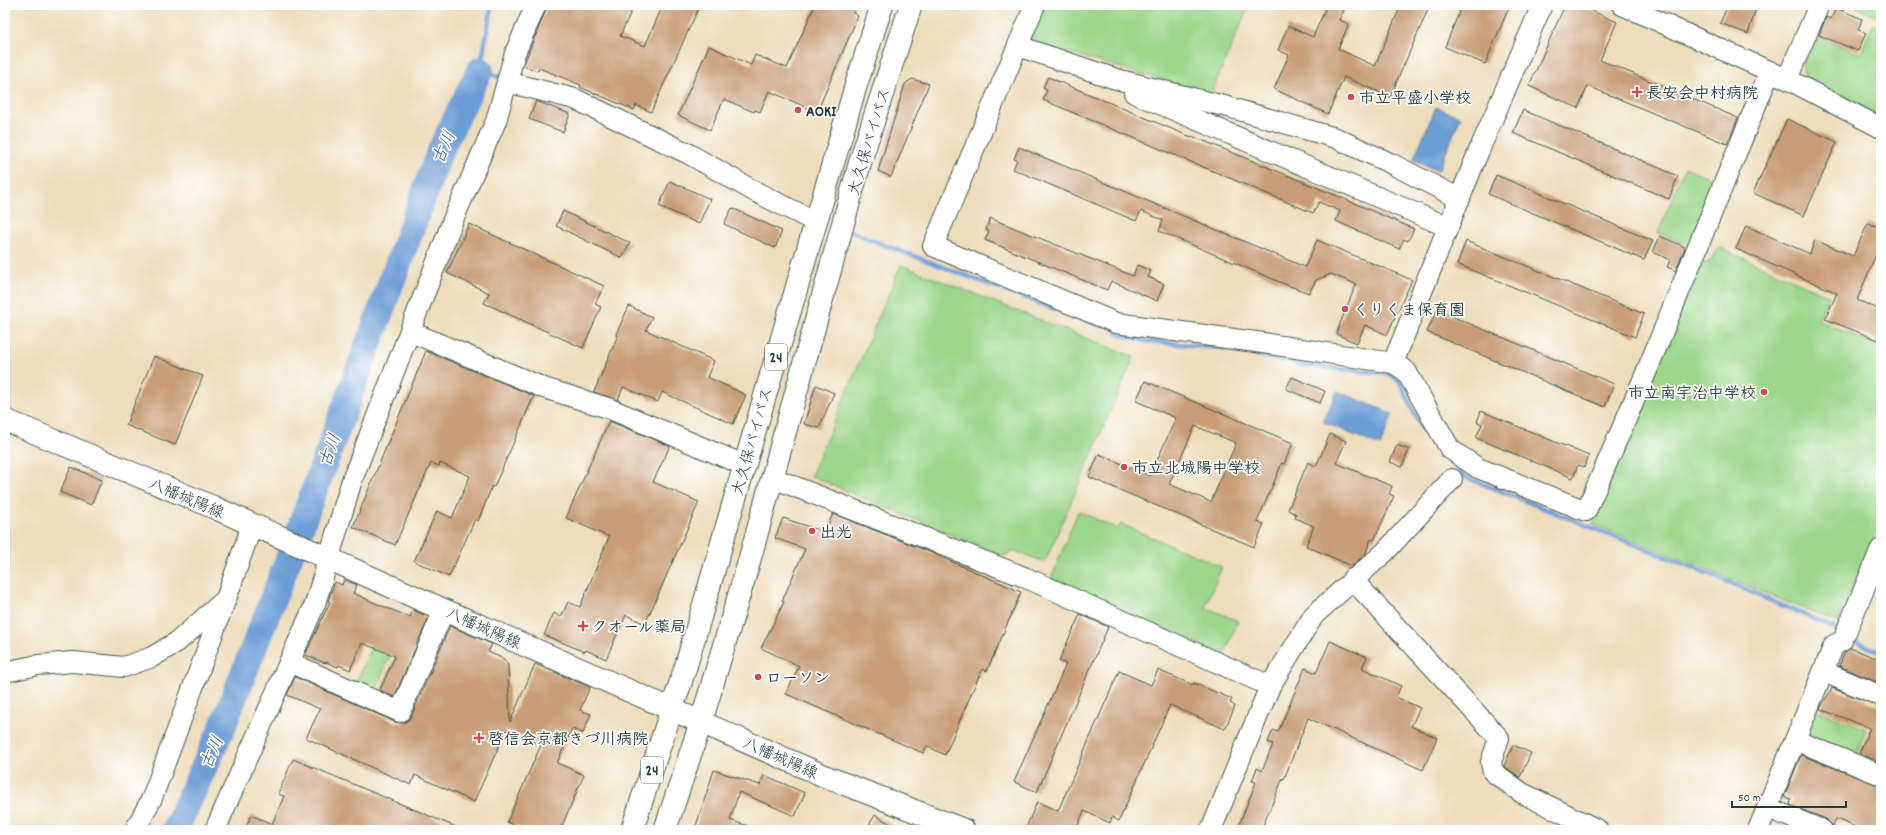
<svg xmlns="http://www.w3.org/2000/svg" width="1886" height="835" viewBox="0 0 1886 835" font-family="Dekko,'Klee One',sans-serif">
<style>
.green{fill:#9cd78b;stroke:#5e8a60}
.water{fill:#6c9dd6;stroke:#466d85}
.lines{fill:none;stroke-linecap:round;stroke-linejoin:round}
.stream{stroke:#6c9dd6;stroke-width:4.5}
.river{stroke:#6c9dd6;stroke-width:27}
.building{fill:#c89c75;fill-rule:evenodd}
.minor-casing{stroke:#3e5548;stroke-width:22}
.major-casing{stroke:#3e5548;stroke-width:24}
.highway-casing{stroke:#3e5548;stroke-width:24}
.minor{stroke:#fff;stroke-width:20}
.major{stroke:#fff;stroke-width:22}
.highway{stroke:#fff;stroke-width:22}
.poi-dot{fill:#d1495b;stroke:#fff;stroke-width:1.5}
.labels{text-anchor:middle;stroke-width:3.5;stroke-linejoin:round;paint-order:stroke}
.shield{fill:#fff;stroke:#627771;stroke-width:1}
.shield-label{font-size:15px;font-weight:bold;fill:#1f3d34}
.poi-label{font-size:16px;font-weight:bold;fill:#1f3d34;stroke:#fff;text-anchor:start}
.street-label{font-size:16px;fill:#1f3d34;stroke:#fff}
.water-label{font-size:17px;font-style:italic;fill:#3a5f6d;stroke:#fff}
</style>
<rect width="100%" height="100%" fill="#fff"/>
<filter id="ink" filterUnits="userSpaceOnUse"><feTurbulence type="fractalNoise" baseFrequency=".025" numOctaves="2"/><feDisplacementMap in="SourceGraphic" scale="8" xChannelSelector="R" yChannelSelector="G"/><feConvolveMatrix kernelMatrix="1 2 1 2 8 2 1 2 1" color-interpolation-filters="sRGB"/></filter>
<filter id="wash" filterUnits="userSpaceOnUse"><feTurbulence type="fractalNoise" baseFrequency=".012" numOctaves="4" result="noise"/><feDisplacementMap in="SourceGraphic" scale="16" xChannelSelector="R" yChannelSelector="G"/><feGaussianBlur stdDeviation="0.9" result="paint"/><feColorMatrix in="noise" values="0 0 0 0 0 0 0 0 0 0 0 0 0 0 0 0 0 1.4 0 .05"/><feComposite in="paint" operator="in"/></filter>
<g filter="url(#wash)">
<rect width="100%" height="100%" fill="#edb"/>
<g class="green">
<polygon points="1044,5 1249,5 1211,94 1028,41"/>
<polygon points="1852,5 1881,5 1881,19"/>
<polygon points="1873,24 1881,28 1881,117 1807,80 1802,65 1815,35 1860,54"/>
<polygon points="1685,167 1711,178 1715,189 1691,246 1658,233"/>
<polygon points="1718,247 1829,296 1818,320 1881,347 1881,520 1837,622 1593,524 1699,264 1710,262"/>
<polygon points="901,265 1134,357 1045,562 1015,551 1003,556 811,476"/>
<polygon points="1078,511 1118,529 1121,524 1222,567 1205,607 1238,621 1224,656 1051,579"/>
<polygon points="371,647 390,655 374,694 355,686"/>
<polygon points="1817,710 1866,729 1856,755 1807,735"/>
</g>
<g class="water">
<polygon points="1436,107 1461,117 1438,171 1413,160"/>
<polygon points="1337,391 1393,414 1380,446 1323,422"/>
</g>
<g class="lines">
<g class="stream">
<polyline points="492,5 480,70 503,78"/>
<polyline points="847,229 869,239 1099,326"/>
<polyline points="1117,333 1146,341 1234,349 1307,366 1387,373 1399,380 1421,428 1440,449"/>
<polyline points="1449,459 1465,477 1711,575 1837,629 1839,633"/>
<polyline points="1847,638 1881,652"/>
</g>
<polyline class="river" points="175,830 222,728 288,561 440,151 480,70"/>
</g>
<g id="blocks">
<g class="building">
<polygon points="548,5 634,5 620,36 645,46 663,5 700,5 651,112 636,105 634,110 580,87 581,85 539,68 538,71 523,66"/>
<polygon points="815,5 855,5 853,13 858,16 817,112 769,91 760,112 755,110 754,112 724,99 710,130 678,115 709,46 751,65 755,55 787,68"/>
<polygon points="1327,5 1346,5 1339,20 1349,24 1338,49 1375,66 1401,5 1430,5 1390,97 1344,77 1328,114 1274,89 1289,55 1278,50 1288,26 1313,37"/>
<polygon points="1462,5 1510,5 1485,64 1445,47"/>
<polygon points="1565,5 1578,5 1617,22 1600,60 1738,118 1727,144 1588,86 1578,108 1529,86"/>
<polygon points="1728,5 1757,5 1748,34 1720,23"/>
<polygon points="1836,8 1862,19 1858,30 1866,33 1858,51 1819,35 1826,17 1831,19"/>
<polygon points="1048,77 1191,137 1192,136 1340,197 1414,229 1408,241 1404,239 1399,249 1336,221 1340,211 1319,202 1313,213 1043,100 1047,90 1043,88"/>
<polygon points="912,79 929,84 891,177 878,171 905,84"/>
<polygon points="536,101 570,114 563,132 529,119"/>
<polygon points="1523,110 1678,176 1669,199 1513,133"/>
<polygon points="1787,119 1837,142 1804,216 1753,193"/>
<polygon points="1019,147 1305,267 1317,240 1412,280 1387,335 1365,325 1357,343 1336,334 1356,284 1331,274 1316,280 1309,293 1287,285 1159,231 1163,220 1141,211 1136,221 1013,169 1017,160 1014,159"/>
<polygon points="1496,175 1653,241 1644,260 1488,194"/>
<polygon points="670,181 710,199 699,224 659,206"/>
<polygon points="732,208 782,231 775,248 724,224"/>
<polygon points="563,211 630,243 622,258 556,226"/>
<polygon points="990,218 1133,276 1137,265 1151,271 1148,277 1164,284 1157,301 1111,281 1107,290 985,240 989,231 986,230"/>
<polygon points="1868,223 1881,228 1881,253 1877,252 1857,300 1881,310 1881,341 1825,319 1837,293 1736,249 1746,226 1810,254 1815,240 1853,256"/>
<polygon points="469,224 604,286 595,304 601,307 583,348 484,303 489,293 447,273"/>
<polygon points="1660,236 1685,247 1676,271 1667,267 1670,260 1653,252"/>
<polygon points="1466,241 1644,314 1635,337 1457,264"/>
<polygon points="629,306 652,317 646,330 714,361 707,377 746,395 733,424 662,392 658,402 623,387 618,400 594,392 618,335 616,334"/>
<polygon points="1437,310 1614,384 1605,407 1427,332"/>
<polygon points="426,351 534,396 494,487 492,486 478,521 475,519 449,577 414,561 437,511 452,518 470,476 440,463 439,466 431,463 395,545 353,527"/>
<polygon points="154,356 203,376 175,445 126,425"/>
<polygon points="1292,377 1325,391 1320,403 1286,389"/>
<path d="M1145,381L1293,443L1284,464L1282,463L1257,522L1264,524L1254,547L1089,477L1099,454L1150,476L1176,418L1136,401ZM1195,426L1236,443L1211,502L1169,484Z"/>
<polygon points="816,385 834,393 819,428 804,424"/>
<polygon points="1481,411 1589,456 1584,467 1578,465 1573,478 1476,438 1482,424 1477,422"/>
<polygon points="609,421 670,446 653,482 699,502 645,624 626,615 606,659 586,650 585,652 544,635 554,613 561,617 568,602 580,607 609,537 566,518"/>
<polygon points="1330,434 1346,441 1336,463 1392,486 1389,494 1394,496 1374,540 1371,539 1365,555 1352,566 1306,546 1314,526 1295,518 1296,514 1288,510 1308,462 1316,466"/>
<polygon points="1397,445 1409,450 1402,467 1390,462"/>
<polygon points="71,467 102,480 91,505 60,492"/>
<polygon points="833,514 925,550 1021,592 987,671 982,669 945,755 927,746 923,753 786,694 799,666 761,648 784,602 782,601 805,549 775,538 783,518 825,532"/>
<polygon points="344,580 357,585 353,593 382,606 410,617 413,610 429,617 394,697 380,690 395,656 362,643 350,670 339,665 338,667 326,662 325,663 305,655 330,602 328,601 335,582 342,585"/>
<polygon points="1080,614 1108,627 1037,792 1014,782 1066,664 1059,661"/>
<polygon points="450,626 492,644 488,652 504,659 508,665 510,722 535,664 590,687 580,710 591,714 583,733 572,729 557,763 584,775 560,830 526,830 507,822 541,745 506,730 474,802 415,775 411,785 306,738 320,709 287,695 295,677 395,722 402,723 407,721 411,717"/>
<polygon points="1330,641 1367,657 1362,668 1401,686 1396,697 1420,708 1411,726 1437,738 1423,770 1308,718 1284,779 1283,778 1261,830 1237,830 1256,782 1252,781 1257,768 1262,771 1273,744 1268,742 1273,730 1278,732 1305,668 1316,673"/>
<polygon points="1850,648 1881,660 1881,684 1839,666 1845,652"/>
<polygon points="1158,670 1193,685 1194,683 1232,699 1230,703 1235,706 1225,729 1170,705 1119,821 1112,817 1110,823 1084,811 1076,830 1025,830 1037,802 1058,811 1119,671 1151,685"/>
<polygon points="1832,688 1881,707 1881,755 1878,761 1859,753 1870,728 1820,709"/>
<polygon points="1513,745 1531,753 1520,777 1504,766"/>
<polygon points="1801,755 1881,786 1881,807 1877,816 1881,817 1881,830 1863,830 1836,819 1833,826 1826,819 1790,805 1791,799 1784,797"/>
<polygon points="293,759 463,830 245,830 251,815 272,824 284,796 278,794"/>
<polygon points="714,770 760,785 764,775 805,793 795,816 739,792 730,820 754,828 754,830 707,830 696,826"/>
<polygon points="875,815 901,830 866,830"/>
</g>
</g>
</g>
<g filter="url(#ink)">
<use href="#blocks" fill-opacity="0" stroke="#3e5548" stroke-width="1"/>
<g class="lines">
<g class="minor-casing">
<g id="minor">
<polyline points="1035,5 933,246 1116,323 1263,343 1393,363 1406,371 1450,449 1478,468 1586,511 1643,380 1770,71"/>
<polyline points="1622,5 1787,79 1881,128"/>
<polyline points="1018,46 1116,79 1228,107 1336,138 1392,164 1460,199"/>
<polyline points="1787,79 1819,5"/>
<polyline points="507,82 575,99 689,154 754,191 816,222"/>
<polyline points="1134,93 1448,227"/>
<polyline points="411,332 544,388 608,408 744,465"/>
<polyline points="1393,363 1478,153 1542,5"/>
<polyline points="773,478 1024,577 1270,686"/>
<polyline points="1352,579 1499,738 1491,762 1493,772 1522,793 1598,830"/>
<polyline points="1846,632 1881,549"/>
<polyline points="289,662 400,712 444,610"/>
<polyline points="5,672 38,665 73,662 124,667 152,657 177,642 226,599 252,525"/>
<polyline points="1824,672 1881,696"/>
<polyline points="1795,740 1881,775"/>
<polyline points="1768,808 1822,830"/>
<polyline points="135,830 152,798 225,601"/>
<polyline points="215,830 315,604 352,480 453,220 496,121 515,53 536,5"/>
<polyline points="1211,830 1270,686 1314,615 1385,552 1452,479"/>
<polyline points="1758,830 1834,645 1842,641"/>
</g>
</g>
<g class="major-casing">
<polyline id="major" points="5,420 213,507 444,610 829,778 964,830"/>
</g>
<g class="highway-casing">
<g id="highway">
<polyline points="632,830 685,669 856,85 882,5"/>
<polyline points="665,830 701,722 748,565 861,159 911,5"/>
</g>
</g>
<use href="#minor" class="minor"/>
<use href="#major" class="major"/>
<use href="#highway" class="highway"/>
</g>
</g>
<g class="poi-dot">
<path d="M1635 86h4v4h4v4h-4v4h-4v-4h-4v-4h4z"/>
<circle cx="1351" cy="97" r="4"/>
<circle cx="798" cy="110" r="4"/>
<circle cx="1345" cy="309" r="4"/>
<circle cx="1764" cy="392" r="4"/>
<circle cx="1124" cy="467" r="4"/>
<circle cx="812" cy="531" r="4"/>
<path d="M581 620h4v4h4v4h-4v4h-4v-4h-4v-4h4z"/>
<circle cx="758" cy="677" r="4"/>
<path d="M477 732h4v4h4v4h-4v4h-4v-4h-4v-4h4z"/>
</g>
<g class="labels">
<g class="shield">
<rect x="765" y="344" width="22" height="26" rx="3"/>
<rect x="641" y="757" width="22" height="26" rx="3"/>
</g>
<g class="shield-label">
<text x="776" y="362">24</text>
<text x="652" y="775">24</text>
</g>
<g class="poi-label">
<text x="1646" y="98">長安会中村病院</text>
<text x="1359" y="103">市立平盛小学校</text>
<text x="806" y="116">AOKI</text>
<text x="1353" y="315">くりくま保育園</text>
<text x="1756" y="398" text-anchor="end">市立南宇治中学校</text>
<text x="1132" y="473">市立北城陽中学校</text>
<text x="820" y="537">出光</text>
<text x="591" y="632">クオール薬局</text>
<text x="766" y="683">ローソン</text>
<text x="488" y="744">啓信会京都きづ川病院</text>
</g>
<g class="street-label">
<text transform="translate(868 141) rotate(-73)" y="6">大久保バイパス</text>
<text transform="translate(751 441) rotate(-74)" y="6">大久保バイパス</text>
<text transform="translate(187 497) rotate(23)" y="6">八幡城陽線</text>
<text transform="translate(484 627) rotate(24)" y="6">八幡城陽線</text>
<text transform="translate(781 757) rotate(24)" y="6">八幡城陽線</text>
</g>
<g class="water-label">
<text transform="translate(443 147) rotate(-66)" y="6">古川</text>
<text transform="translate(329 450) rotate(-70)" y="6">古川</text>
<text transform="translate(211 752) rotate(-66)" y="6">古川</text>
</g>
</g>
<rect width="1886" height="835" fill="none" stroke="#fff" stroke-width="20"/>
<path d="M1732 801v6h114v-6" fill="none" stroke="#1f3d34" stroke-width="2"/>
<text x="1738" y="801" font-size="12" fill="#1f3d34" stroke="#ffffff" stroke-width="3" paint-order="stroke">50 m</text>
</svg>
